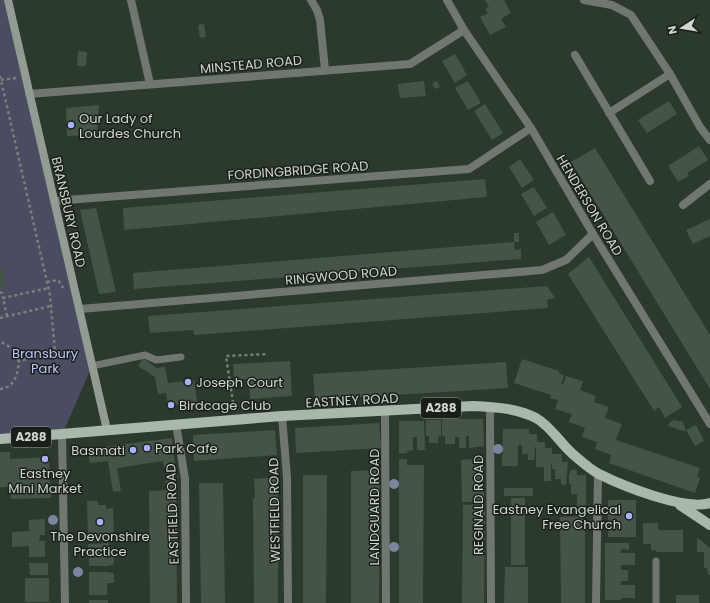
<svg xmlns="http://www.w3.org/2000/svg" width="710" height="603" viewBox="0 0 710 603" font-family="Poppins,sans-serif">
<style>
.green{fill:#4a4d62}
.building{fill:#465447}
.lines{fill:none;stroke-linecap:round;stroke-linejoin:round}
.path{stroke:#788278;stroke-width:2.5;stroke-dasharray:3 3;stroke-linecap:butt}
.lane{stroke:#707771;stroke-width:7}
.street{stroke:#707771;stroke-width:8}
.secondary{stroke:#919c92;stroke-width:8}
.primary{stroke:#aab8ab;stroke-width:10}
.tree{fill:#7c859f}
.poi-dot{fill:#a9b0fc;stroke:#191f19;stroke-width:1.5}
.labels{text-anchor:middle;stroke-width:3;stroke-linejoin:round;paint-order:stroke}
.shield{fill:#191f19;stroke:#989f98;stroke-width:1}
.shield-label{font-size:12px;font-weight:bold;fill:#ced6ce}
.street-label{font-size:13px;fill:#ced6ce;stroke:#191f19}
.poi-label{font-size:13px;fill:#ced6ce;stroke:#191f19;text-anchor:start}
.park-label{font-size:13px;fill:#bdc4fc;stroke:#191f19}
</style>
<rect width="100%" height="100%" fill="#2c392d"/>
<polygon class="green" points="0,0 8,0 92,366 62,435 0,439"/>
<g class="building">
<polygon points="485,0 504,0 511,13 501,19 506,27 490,35 480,17 488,13 485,9 489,7"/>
<polygon points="204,24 206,37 200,38 198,25"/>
<polygon points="78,51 87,52 86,66 77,66"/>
<polygon points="455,54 467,75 455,83 442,61"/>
<polygon points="424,81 426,96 400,98 398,84"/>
<polygon points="437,81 440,87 435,89 432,83"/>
<polygon points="468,81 481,103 468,110 455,88"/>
<polygon points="669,101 677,114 647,133 638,120"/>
<polygon points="485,104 503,133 492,140 474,111"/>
<polygon points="99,105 97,135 67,136 66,108"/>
<polygon points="699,146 708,160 687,173 689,176 678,182 668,166"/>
<polygon points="595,148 710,335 710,389 571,162"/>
<polygon points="520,159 534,180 522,188 509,167"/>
<polygon points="485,179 487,197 124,230 123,208"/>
<polygon points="534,187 547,208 534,216 521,194"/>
<polygon points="96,208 116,292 99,294 80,210"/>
<polygon points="553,212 566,235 549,245 536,222"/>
<polygon points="710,219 710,236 693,244 686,230"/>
<rect x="514" y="233" width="5" height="9"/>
<polygon points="514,242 515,250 521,249 521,259 134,289 133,273"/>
<polygon points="589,257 682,407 665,418 659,407 654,411 568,274"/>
<polygon points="0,267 1,267 6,287 0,288"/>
<polygon points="547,286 555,298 547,300 548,308 194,335 193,330 150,333 148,316"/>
<polygon points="143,358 156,368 165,367 168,383 194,380 197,402 168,406 166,393 158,394 155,377 138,366"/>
<polygon points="522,359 559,371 558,373 564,375 561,384 563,385 566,376 583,381 580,390 596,396 594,402 609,407 605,418 622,424 616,440 700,468 697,477 700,478 695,493 609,463 611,455 595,449 597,442 582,437 585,428 569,422 572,414 555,409 558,400 550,398 551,395 514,383"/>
<polygon points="290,361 292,396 250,399 249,379 234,379 233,364"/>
<polygon points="506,362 508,388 315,400 313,374"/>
<polygon points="442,419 483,419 484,446 469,448 469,436 466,436 466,448 459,448 459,437 455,437 455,444 445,444 445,436 442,436"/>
<polygon points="426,420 441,420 441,437 438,436 438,443 429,443 429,436 426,436"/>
<polygon points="674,420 683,422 686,430 683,431 668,426 669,423"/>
<polygon points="399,421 424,421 425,450 417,450 417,437 413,437 413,450 407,451 408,453 399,454"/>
<polygon points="379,423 381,448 296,453 295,428"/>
<polygon points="696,425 704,441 695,446 686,430"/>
<polygon points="503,429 529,429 529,434 537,434 537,442 545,442 545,448 552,448 552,454 562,454 562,462 568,462 566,485 561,484 561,479 555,479 555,469 552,469 552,464 551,464 551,481 544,481 544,467 536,467 536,447 535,447 534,460 528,460 528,454 522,454 522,445 518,445 518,466 502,466"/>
<polygon points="275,430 277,455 194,461 193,435"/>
<polygon points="172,438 175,466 164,467 163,461 117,468 121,491 113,492 108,461 90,463 88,449"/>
<polygon points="0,452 10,452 10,459 49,457 51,498 11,499 10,487 0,487"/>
<polygon points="484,458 484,502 462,502 461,460"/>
<polygon points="399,459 407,459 407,465 424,465 423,603 399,603"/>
<polygon points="380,470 379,603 351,603 351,471"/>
<polygon points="570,470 577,470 577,475 586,475 586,507 577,507 577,494 571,494 571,484 569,484 569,474 570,474"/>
<polygon points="303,475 327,475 326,603 303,603"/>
<polygon points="277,477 278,498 278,603 254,603 253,498 255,498 254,479"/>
<polygon points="176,479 177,603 150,603 149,491 167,490 165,481"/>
<polygon points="199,483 223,483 225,603 201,603"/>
<rect x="504" y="488" width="29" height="8"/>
<rect x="511" y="498" width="14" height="67"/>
<rect x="608" y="500" width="28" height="37"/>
<polygon points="87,501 98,501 98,505 106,505 106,509 113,508 114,534 107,537 88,537"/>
<polygon points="485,504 484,603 462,603 463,505"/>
<polygon points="585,516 585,603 561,603 560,517"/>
<polygon points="45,519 45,535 40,535 39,541 45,541 45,557 29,557 29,546 12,547 12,532 29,531 29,520"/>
<polygon points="643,523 658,523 658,530 683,530 683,552 656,552 656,550 651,550 651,544 643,544"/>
<polygon points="698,538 710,548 710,575 708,575 707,568 704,568 704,552 697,552 697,541"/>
<polygon points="109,543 109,547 114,548 114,564 108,566 89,566 88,544"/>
<polygon points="605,543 629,543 629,550 621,549 621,553 635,553 635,565 621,565 621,570 628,570 628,581 621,581 621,585 635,585 635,598 621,598 621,600 605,600"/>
<polygon points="29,563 48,563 48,575 30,575"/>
<polygon points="505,567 528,567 528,603 504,603"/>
<polygon points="89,572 107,572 114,573 114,583 107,583 107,595 89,595"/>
<rect x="25" y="578" width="24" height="24"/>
<rect x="676" y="595" width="23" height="8"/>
<rect x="89" y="600" width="19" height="3"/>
</g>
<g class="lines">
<g class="path">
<path d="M0,76L50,295L55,352L19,361C14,353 10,344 0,342"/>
<polyline points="1,80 16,78"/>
<polyline points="47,282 58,280 63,288"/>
<polyline points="0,292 2,293 3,298"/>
<polyline points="7,316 3,298 49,288"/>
<polyline points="0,318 51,306"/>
<path d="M0,389C15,388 18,373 19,361"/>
<polyline points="234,409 226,356 268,354"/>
</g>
<g class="lane">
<polyline points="92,366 145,355 156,360 181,357"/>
<polyline points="656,561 656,603"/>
</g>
<g class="street">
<polyline points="131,0 150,84"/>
<polyline points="311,0 317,10 320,20 325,70"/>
<polyline points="447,0 464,30 531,128 593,234 710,424"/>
<polyline points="584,0 612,5 631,15 670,74 700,127 710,140"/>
<polyline points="575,55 650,181"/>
<polyline points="29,94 410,64 464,30"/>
<polyline points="609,113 670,74"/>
<polyline points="54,201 469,169 531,128"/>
<polyline points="683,205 710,184"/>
<polyline points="80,309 542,270 566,260 593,234"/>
<polyline points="490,407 491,603"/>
<polyline points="385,411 386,603"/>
<polyline points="282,416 287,477 288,603"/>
<polyline points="176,424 185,479 186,603"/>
<polyline points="62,435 65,603"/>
<polyline points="596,603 598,474"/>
</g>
<polyline class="secondary" points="8,0 107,430"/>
<g class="primary">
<path d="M0,439L282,416L473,406C494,407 516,408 536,418C552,427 561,445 575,456C582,462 591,470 599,474C623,486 685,511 710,503"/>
<polyline points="680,505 710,525"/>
</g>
</g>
<g class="tree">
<circle cx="498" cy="449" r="5"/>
<circle cx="394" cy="484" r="5"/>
<circle cx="53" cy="520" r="5"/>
<circle cx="394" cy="547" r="5"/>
<circle cx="78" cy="572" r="5"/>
</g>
<g class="poi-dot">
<circle cx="71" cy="125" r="4"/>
<circle cx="188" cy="382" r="4"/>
<circle cx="171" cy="405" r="4"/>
<circle cx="147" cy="448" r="4"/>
<circle cx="133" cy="450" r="4"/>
<circle cx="45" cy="459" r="4"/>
<circle cx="629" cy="516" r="4"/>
<circle cx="100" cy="522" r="4"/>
</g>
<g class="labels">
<g class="shield">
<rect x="421" y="398" width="40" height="20" rx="3"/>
<rect x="11" y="427" width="40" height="20" rx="3"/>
</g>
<g class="shield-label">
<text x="441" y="412">A288</text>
<text x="31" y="441">A288</text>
</g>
<g class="street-label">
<text transform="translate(251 64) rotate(-5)" y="5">MINSTEAD ROAD</text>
<text transform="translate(298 170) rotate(-4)" y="5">FORDINGBRIDGE ROAD</text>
<text transform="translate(590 205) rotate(59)" y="5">HENDERSON ROAD</text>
<text transform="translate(69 212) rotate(77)" y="5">BRANSBURY ROAD</text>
<text transform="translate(341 275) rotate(-5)" y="5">RINGWOOD ROAD</text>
<text transform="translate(352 400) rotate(-3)" y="5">EASTNEY ROAD</text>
<text transform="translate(478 505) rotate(-90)" y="5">REGINALD ROAD</text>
<text transform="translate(374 507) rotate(-90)" y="5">LANDGUARD ROAD</text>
<text transform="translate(274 510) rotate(-91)" y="5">WESTFIELD ROAD</text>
<text transform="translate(172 514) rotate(-92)" y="5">EASTFIELD ROAD</text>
</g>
<g class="poi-label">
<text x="79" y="123">Our Lady of<tspan x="79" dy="15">Lourdes Church</tspan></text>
<text x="196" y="387">Joseph Court</text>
<text x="179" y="410">Birdcage Club</text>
<text x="155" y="453">Park Cafe</text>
<text x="125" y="455" text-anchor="end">Basmati</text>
<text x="45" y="478" text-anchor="middle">Eastney<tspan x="45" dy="15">Mini Market</tspan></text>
<text x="621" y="514" text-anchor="end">Eastney Evangelical<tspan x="621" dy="15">Free Church</tspan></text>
<text x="100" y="541" text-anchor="middle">The Devonshire<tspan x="100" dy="15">Practice</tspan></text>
</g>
<g class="park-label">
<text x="45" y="358">Bransbury<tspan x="45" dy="15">Park</tspan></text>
</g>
</g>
<g transform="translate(682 28) rotate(258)" stroke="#191f19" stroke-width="3" paint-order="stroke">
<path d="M0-3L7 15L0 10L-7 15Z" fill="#ced6ce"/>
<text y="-6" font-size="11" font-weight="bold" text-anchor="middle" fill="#ced6ce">N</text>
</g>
</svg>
